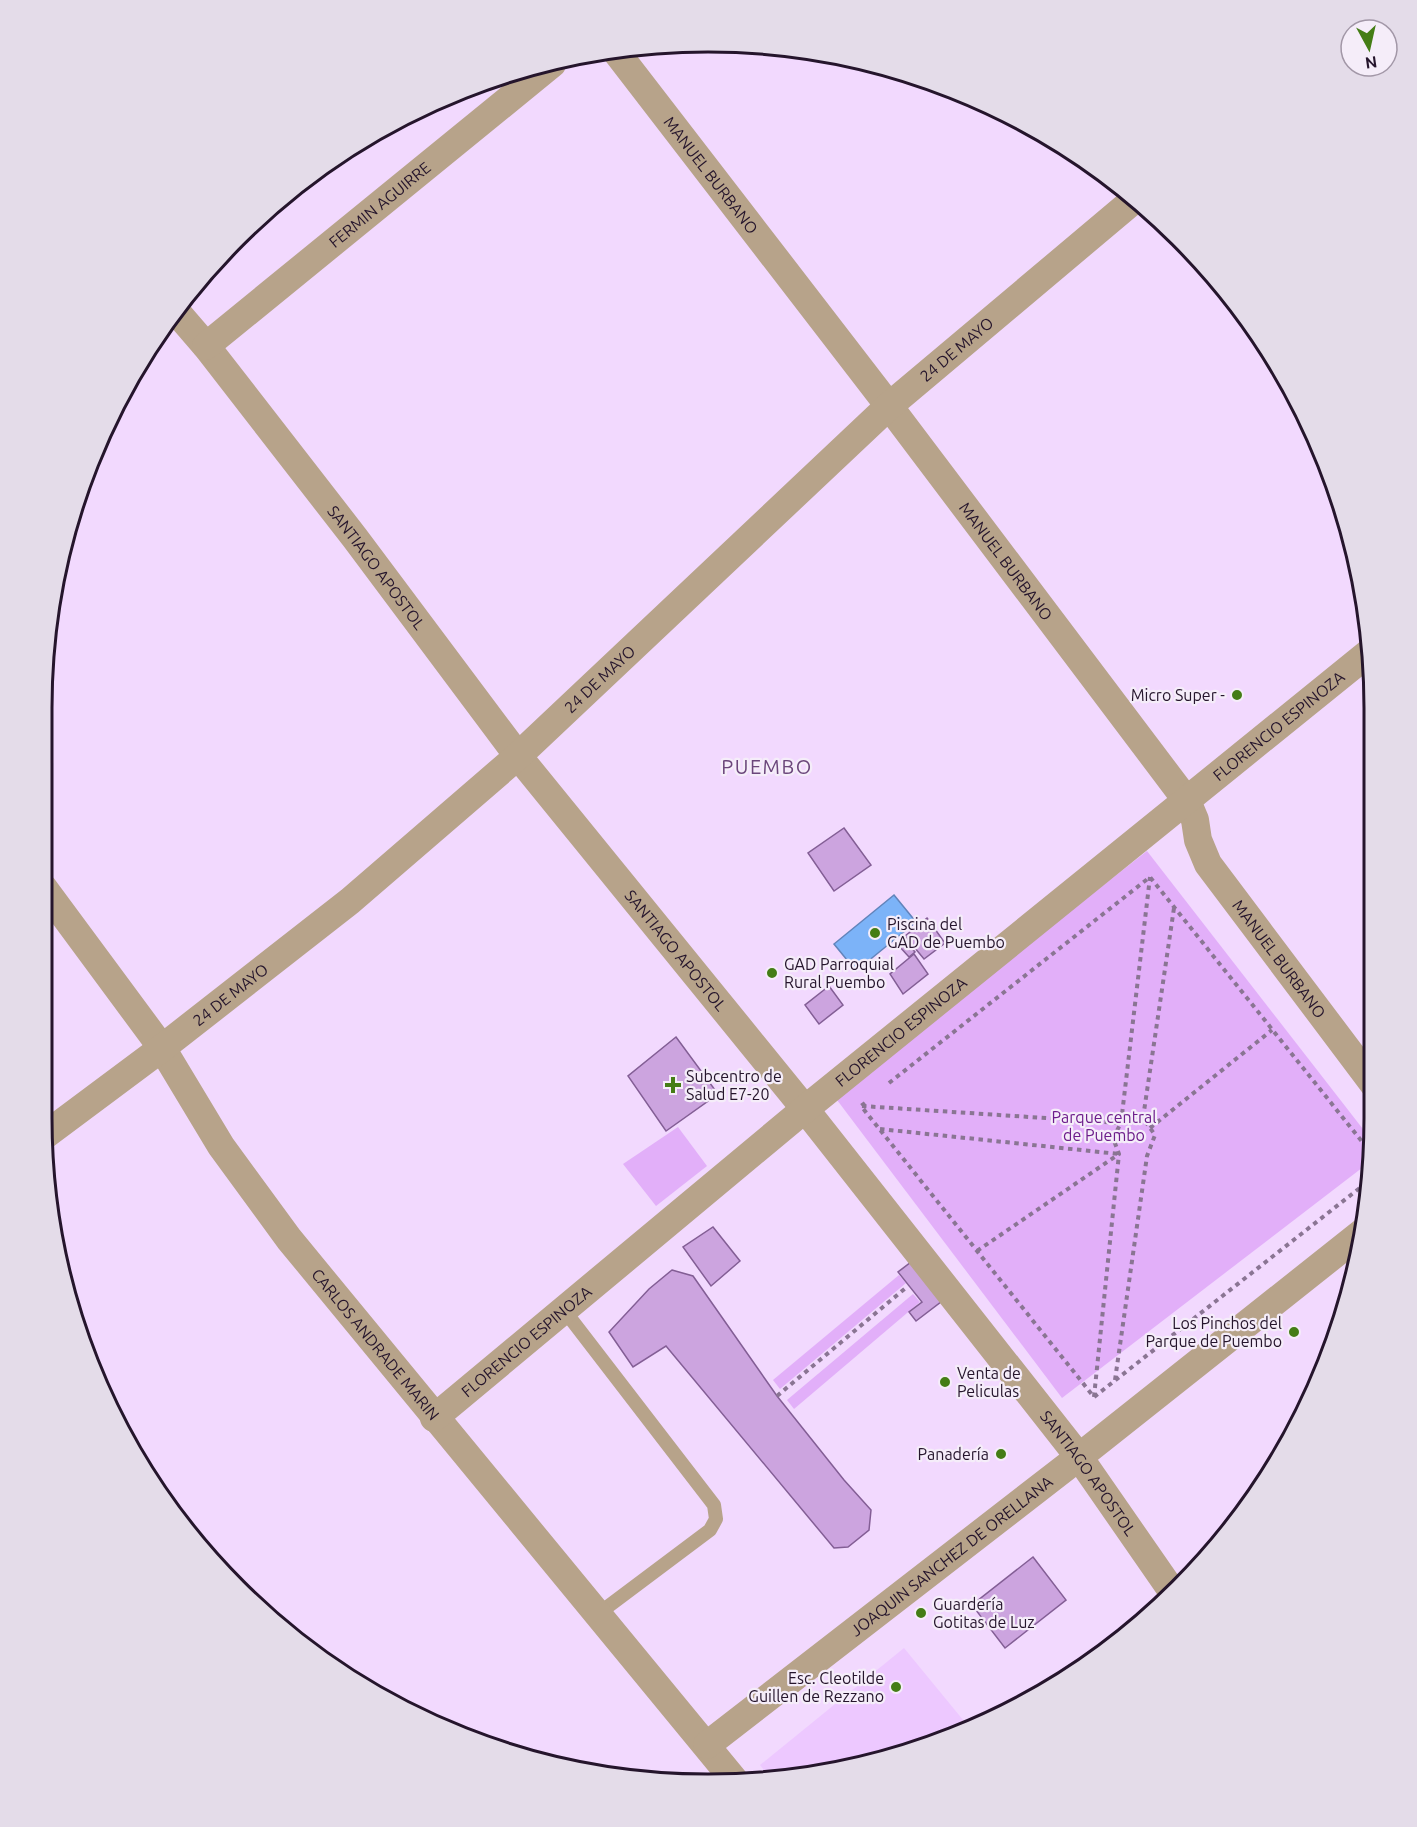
<svg xmlns="http://www.w3.org/2000/svg" width="1417" height="1827" viewBox="0 0 1417 1827" font-family="Ubuntu,sans-serif">
<style>
.built{fill:#edc8ff}
.green{fill:#e2aff9}
.water{fill:#7cb3f8;stroke:#6284bb;stroke-width:1.5}
.building{fill:#cca4df;stroke:#835e95;stroke-width:1.5}
.lines{fill:none;stroke-linecap:round;stroke-linejoin:round}
.path{stroke:#8a7593;stroke-width:4;stroke-dasharray:4.5 4.5;stroke-linecap:butt}
.service{stroke:#b7a38a;stroke-width:14}
.minor{stroke:#b7a38a;stroke-width:28}
.poi-dot{fill:#447d15;stroke:#f5edf9;stroke-width:2}
.labels{text-anchor:middle;stroke-width:4.5;stroke-linejoin:round;paint-order:stroke}
.street-label{font-size:16px;fill:#25152c;stroke:#f5edf9}
.poi-label{font-size:16px;fill:#25152c;stroke:#f5edf9;text-anchor:start}
.park-label{font-size:16px;fill:#6d1d8b;stroke:#f5edf9}
.quarter-label{font-size:20px;letter-spacing:1.5px;fill:#6b467b;stroke:#f5edf9}
.rim{fill:none;stroke:#25152c;stroke-width:3}
</style>
<rect width="100%" height="100%" fill="#f2d9fe"/>
<polygon class="built" points="904,1648 968,1726 881,1762 769,1777 760,1765"/>
<g class="green">
<polygon points="1147,851 1373,1142 1371,1161 1062,1398 834,1096"/>
<polygon points="678,1127 707,1166 656,1206 623,1164"/>
<polygon points="899,1275 906,1283 780,1389 773,1380"/>
<polygon points="913,1294 920,1302 794,1409 787,1400"/>
</g>
<polygon class="water" points="894,895 916,922 856,971 834,944"/>
<g class="building">
<polygon points="844,828 871,865 834,891 808,853"/>
<polygon points="927,918 945,943 924,959 905,936"/>
<polygon points="906,942 915,952 909,957 900,947"/>
<polygon points="914,954 928,974 903,994 890,974"/>
<polygon points="829,986 843,1005 819,1024 805,1005"/>
<polygon points="676,1037 718,1094 666,1131 628,1076"/>
<polygon points="713,1227 740,1261 711,1286 683,1247"/>
<polygon points="915,1259 946,1298 916,1321 909,1312 922,1302 898,1272"/>
<polygon points="672,1270 693,1276 777,1396 844,1480 871,1510 869,1530 848,1547 834,1548 666,1346 633,1367 609,1332 649,1289"/>
<polygon points="1033,1557 1066,1600 1005,1648 972,1605"/>
</g>
<g class="lines">
<g class="path">
<polyline points="889,1083 1150,877 1372,1154"/>
<polyline points="865,1103 861,1106 1094,1397 1361,1187 1367,1196"/>
<polyline points="862,1106 1121,1123"/>
<polyline points="1150,1128 1272,1030"/>
<polyline points="880,1129 1119,1154"/>
<polyline points="977,1251 1119,1154"/>
<polyline points="1115,1380 1147,1156 1155,1135 1143,1118 1174,908"/>
<polyline points="777,1396 908,1286"/>
<polyline points="1094,1397 1119,1154 1113,1138 1121,1123 1150,877"/>
</g>
<polyline class="service" points="564,1310 714,1505 716,1519 710,1530 598,1614"/>
<g class="minor">
<path id="s1" d="M614,49L889,406L1187,801L1195,820L1198,840L1208,864L1375,1086"/>
<path id="s2" d="M175,310L206,346L355,538L518,756L805,1109L1079,1457L1174,1594"/>
<path id="s3" d="M206,346L552,64"/>
<path id="s4" d="M43,887L162,1048L221,1146L289,1239L735,1781"/>
<path id="s5" d="M44,1136L162,1048L350,901L518,756L889,406L1135,199"/>
<path id="s6" d="M434,1418L805,1109L1371,651"/>
<path id="s7" d="M707,1745L1079,1457L1364,1231"/>
</g>
</g>
<g class="poi-dot">
<circle cx="1237" cy="695" r="6"/>
<circle cx="875" cy="933" r="6"/>
<circle cx="772" cy="973" r="6"/>
<path d="M670 1076h6v6h6v6h-6v6h-6v-6h-6v-6h6z"/>
<circle cx="1294" cy="1332" r="6"/>
<circle cx="945" cy="1382" r="6"/>
<circle cx="1001" cy="1454" r="6"/>
<circle cx="921" cy="1613" r="6"/>
<circle cx="896" cy="1687" r="6"/>
</g>
<g class="labels">
<g class="street-label">
<text dy="6" stroke="none"><textPath href="#s1" startOffset="159">MANUEL BURBANO</textPath></text>
<text dy="6" stroke="none"><textPath href="#s3" startOffset="224">FERMIN AGUIRRE</textPath></text>
<text dy="6" stroke="none"><textPath href="#s5" startOffset="1206">24 DE MAYO</textPath></text>
<text dy="6" stroke="none"><textPath href="#s1" startOffset="645">MANUEL BURBANO</textPath></text>
<text dy="6" stroke="none"><textPath href="#s2" startOffset="327">SANTIAGO APOSTOL</textPath></text>
<text dy="6" stroke="none"><textPath href="#s5" startOffset="720">24 DE MAYO</textPath></text>
<text dy="6" stroke="none"><textPath href="#s6" startOffset="1092">FLORENCIO ESPINOZA</textPath></text>
<text dy="6" stroke="none"><textPath href="#s2" startOffset="813">SANTIAGO APOSTOL</textPath></text>
<text dy="6" stroke="none"><textPath href="#s1" startOffset="1131">MANUEL BURBANO</textPath></text>
<text dy="6" stroke="none"><textPath href="#s5" startOffset="234">24 DE MAYO</textPath></text>
<text dy="6" stroke="none"><textPath href="#s6" startOffset="606">FLORENCIO ESPINOZA</textPath></text>
<text dy="6" stroke="none"><textPath href="#s6" startOffset="120">FLORENCIO ESPINOZA</textPath></text>
<text dy="6" stroke="none"><textPath href="#s4" startOffset="566">CARLOS ANDRADE MARIN</textPath></text>
<text dy="6" stroke="none"><textPath href="#s2" startOffset="1479">SANTIAGO APOSTOL</textPath></text>
<text dy="6" stroke="none"><textPath href="#s7" startOffset="309">JOAQUIN SANCHEZ DE ORELLANA</textPath></text>
</g>
<g class="poi-label">
<text x="1225" y="701" text-anchor="end">Micro Super -</text>
<text x="887" y="930">Piscina del<tspan x="887" dy="18">GAD de Puembo</tspan></text>
<text x="784" y="970">GAD Parroquial<tspan x="784" dy="18">Rural Puembo</tspan></text>
<text x="686" y="1082">Subcentro de<tspan x="686" dy="18">Salud E7-20</tspan></text>
<text x="1282" y="1329" text-anchor="end">Los Pinchos del<tspan x="1282" dy="18">Parque de Puembo</tspan></text>
<text x="957" y="1379">Venta de<tspan x="957" dy="18">Peliculas</tspan></text>
<text x="989" y="1460" text-anchor="end">Panadería</text>
<text x="933" y="1610">Guardería<tspan x="933" dy="18">Gotitas de Luz</tspan></text>
<text x="884" y="1684" text-anchor="end">Esc. Cleotilde<tspan x="884" dy="18">Guillen de Rezzano</tspan></text>
</g>
<g class="park-label">
<text x="1104" y="1123">Parque central<tspan x="1104" dy="18">de Puembo</tspan></text>
</g>
<g class="quarter-label">
<text x="767" y="774">PUEMBO</text>
</g>
</g>
<path d="M0 0H1417V1827H0ZM708 52H708A656 656 0 0 1 1364 708V1118A656 656 0 0 1 708 1774H708A656 656 0 0 1 52 1118V708A656 656 0 0 1 708 52Z" fill="#e4dce9" fill-rule="evenodd"/>
<path class="rim" d="M708 52H708A656 656 0 0 1 1364 708V1118A656 656 0 0 1 708 1774H708A656 656 0 0 1 52 1118V708A656 656 0 0 1 708 52Z"/>
<g transform="translate(1369 48) rotate(172)"><circle r="28" fill="#f5edf9" stroke="#a297a7" stroke-width="1.5"/>
<path d="M0-4.5L10 22L0 15L-10 22Z" fill="#447d15"/>
<text y="-9" font-size="16" font-weight="bold" text-anchor="middle" fill="#25152c">N</text>
</g>
</svg>
